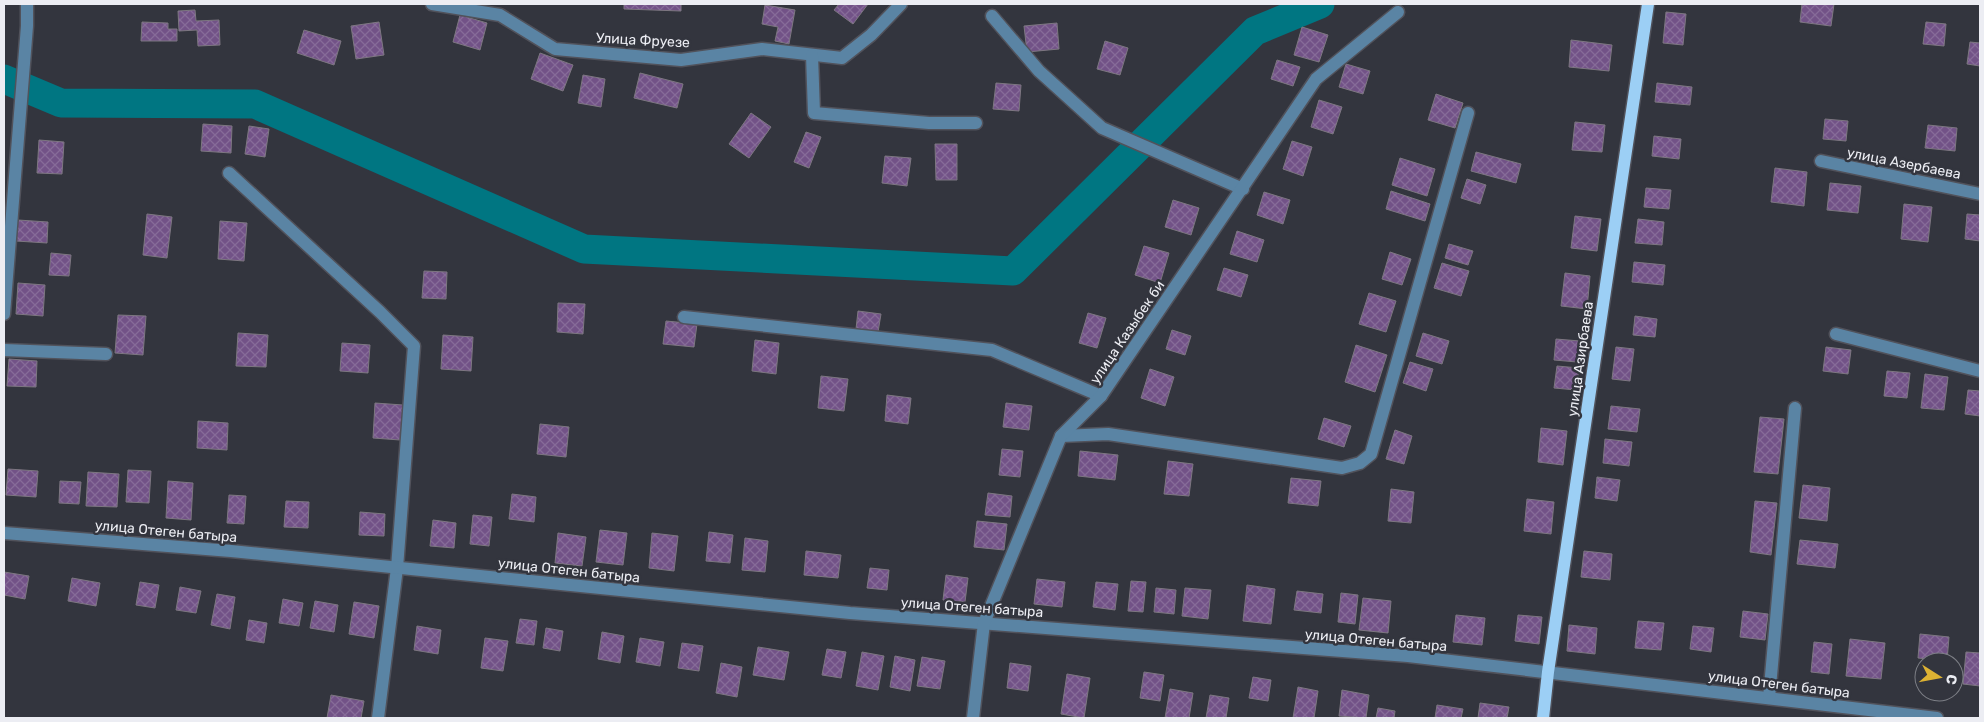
<svg xmlns="http://www.w3.org/2000/svg" width="1984" height="722" viewBox="0 0 1984 722" font-family="Rubik,sans-serif">
<style>
.lines{fill:none;stroke-linecap:round;stroke-linejoin:round}
.river{stroke:#007682;stroke-width:29}
.building{fill:url(#building-cross-hatch);stroke:#7d7781}
.minor-casing{stroke:#51525b;stroke-width:15}
.major-casing{stroke:#51525b;stroke-width:15}
.minor{stroke:#5a84a4;stroke-width:12}
.major{stroke:#9ccff5;stroke-width:12}
.labels{text-anchor:middle;stroke-width:5;stroke-linejoin:round;paint-order:stroke}
.street-label{font-size:14px;fill:#ecedf3;stroke:#33353e}
</style>
<defs>
<pattern id="building-cross-hatch" width="8" height="8" patternUnits="userSpaceOnUse" patternTransform="scale(1.25)"><rect width="8" height="8" fill="#725287"/><path d="M0 0l8 8M0 8l8-8" fill="none" stroke="#866b98"/></pattern>
</defs>
<rect width="100%" height="100%" fill="#33353e"/>
<g class="lines">
<polyline class="river" points="4,79 61,103 255,104 584,249 1013,271 1255,31 1320,4"/>
</g>
<g class="building">
<polygon points="624,4 681,4 681,11 624,9"/>
<polygon points="839,4 868,4 853,24 834,10"/>
<polygon points="1802,4 1834,4 1831,26 1800,22"/>
<polygon points="765,5 795,10 789,44 775,41 778,27 762,24"/>
<polygon points="195,10 196,21 219,20 220,45 198,46 197,30 179,31 178,11"/>
<polygon points="1666,12 1686,14 1683,45 1663,43"/>
<polygon points="460,15 487,23 480,50 453,42"/>
<polygon points="142,22 168,23 168,29 177,29 177,41 141,41"/>
<polygon points="379,22 384,55 356,59 351,26"/>
<polygon points="1926,22 1946,24 1944,46 1923,44"/>
<polygon points="1057,23 1059,49 1027,52 1024,26"/>
<polygon points="1302,27 1328,35 1319,62 1294,55"/>
<polygon points="304,30 341,41 334,65 297,53"/>
<polygon points="1571,40 1612,45 1609,71 1569,67"/>
<polygon points="1105,41 1128,48 1120,75 1097,69"/>
<polygon points="1970,42 1980,43 1980,66 1967,64"/>
<polygon points="540,53 573,65 563,91 531,79"/>
<polygon points="1277,60 1300,67 1293,86 1271,79"/>
<polygon points="1346,64 1370,71 1363,94 1339,87"/>
<polygon points="640,73 683,84 677,108 634,98"/>
<polygon points="583,75 605,79 601,107 578,103"/>
<polygon points="996,83 1021,85 1019,111 993,109"/>
<polygon points="1657,83 1692,87 1690,105 1655,102"/>
<polygon points="1436,94 1463,103 1455,128 1428,120"/>
<polygon points="1319,100 1342,107 1333,134 1311,127"/>
<polygon points="751,113 771,127 749,158 729,144"/>
<polygon points="1825,119 1848,121 1846,141 1823,139"/>
<polygon points="1575,122 1605,125 1602,152 1572,150"/>
<polygon points="203,124 232,126 231,153 201,151"/>
<polygon points="1928,125 1957,128 1955,151 1925,148"/>
<polygon points="249,126 269,129 265,157 245,154"/>
<polygon points="806,132 821,137 809,168 794,162"/>
<polygon points="1654,136 1681,139 1679,159 1652,156"/>
<polygon points="39,140 64,142 62,174 37,173"/>
<polygon points="1292,141 1312,147 1303,176 1283,169"/>
<polygon points="935,144 957,144 957,180 936,180"/>
<polygon points="1476,152 1521,164 1516,183 1471,171"/>
<polygon points="885,156 911,158 907,186 882,183"/>
<polygon points="1400,158 1435,169 1427,196 1392,185"/>
<polygon points="1775,168 1807,172 1804,206 1771,202"/>
<polygon points="1467,179 1486,185 1480,204 1461,198"/>
<polygon points="1830,183 1861,186 1858,213 1827,210"/>
<polygon points="1646,188 1671,190 1669,209 1644,207"/>
<polygon points="1391,191 1430,204 1425,221 1386,209"/>
<polygon points="1264,192 1290,200 1283,224 1257,215"/>
<polygon points="1173,200 1199,208 1191,235 1165,227"/>
<polygon points="1904,204 1932,207 1928,242 1901,239"/>
<polygon points="147,214 172,217 167,258 143,255"/>
<polygon points="1967,214 1980,215 1980,241 1965,239"/>
<polygon points="1575,216 1601,219 1597,251 1571,248"/>
<polygon points="1638,219 1664,222 1662,245 1635,243"/>
<polygon points="18,220 48,222 47,243 16,241"/>
<polygon points="220,221 247,223 244,261 218,259"/>
<polygon points="1237,231 1264,240 1257,262 1230,254"/>
<polygon points="1449,244 1473,251 1468,265 1445,258"/>
<polygon points="1144,246 1169,253 1160,283 1135,275"/>
<polygon points="1390,252 1411,259 1402,285 1382,279"/>
<polygon points="51,253 71,255 69,276 49,275"/>
<polygon points="1634,262 1665,265 1663,285 1632,282"/>
<polygon points="1442,263 1469,271 1461,296 1434,288"/>
<polygon points="1224,268 1248,275 1241,297 1217,290"/>
<polygon points="424,271 447,272 446,299 422,298"/>
<polygon points="1565,273 1590,276 1587,309 1561,306"/>
<polygon points="18,283 45,285 43,316 16,314"/>
<polygon points="1369,293 1396,301 1386,332 1359,324"/>
<polygon points="558,303 585,304 583,334 557,332"/>
<polygon points="858,311 881,314 878,332 856,329"/>
<polygon points="1088,313 1106,318 1097,348 1079,343"/>
<polygon points="118,315 146,316 143,355 115,353"/>
<polygon points="1635,316 1657,319 1655,337 1633,335"/>
<polygon points="666,321 697,324 694,347 663,344"/>
<polygon points="1172,330 1191,336 1185,355 1166,349"/>
<polygon points="238,333 268,335 266,367 236,366"/>
<polygon points="1423,333 1449,341 1442,364 1416,356"/>
<polygon points="443,335 473,337 471,371 441,369"/>
<polygon points="1556,339 1580,341 1577,362 1554,360"/>
<polygon points="755,340 779,343 776,374 752,371"/>
<polygon points="342,343 370,345 368,373 340,371"/>
<polygon points="1356,345 1387,355 1375,392 1345,382"/>
<polygon points="1616,347 1634,349 1630,381 1612,379"/>
<polygon points="1826,347 1851,350 1848,374 1823,371"/>
<polygon points="9,359 37,361 36,387 7,386"/>
<polygon points="1410,362 1433,369 1426,391 1403,383"/>
<polygon points="1557,366 1579,368 1576,390 1554,388"/>
<polygon points="1150,369 1174,377 1165,406 1141,398"/>
<polygon points="1887,371 1910,373 1907,398 1884,396"/>
<polygon points="1925,374 1948,377 1944,410 1921,408"/>
<polygon points="821,376 848,379 844,411 818,408"/>
<polygon points="1968,390 1980,391 1980,416 1965,414"/>
<polygon points="887,395 911,398 908,424 885,421"/>
<polygon points="375,403 403,405 400,440 373,438"/>
<polygon points="1006,403 1032,406 1029,430 1003,427"/>
<polygon points="1611,406 1640,409 1637,432 1608,429"/>
<polygon points="1760,417 1784,419 1778,474 1754,472"/>
<polygon points="1324,418 1351,426 1344,447 1318,439"/>
<polygon points="198,421 228,423 227,450 197,448"/>
<polygon points="540,424 569,427 566,457 537,454"/>
<polygon points="1541,428 1567,431 1563,465 1538,462"/>
<polygon points="1395,430 1412,436 1404,464 1386,459"/>
<polygon points="1605,439 1632,442 1629,466 1603,463"/>
<polygon points="1002,449 1023,451 1020,477 999,475"/>
<polygon points="1080,451 1118,455 1115,480 1078,476"/>
<polygon points="1168,461 1193,464 1189,496 1164,494"/>
<polygon points="8,469 38,471 36,497 6,495"/>
<polygon points="128,470 151,471 149,503 126,502"/>
<polygon points="88,472 119,474 117,507 86,506"/>
<polygon points="1597,477 1620,480 1617,501 1595,498"/>
<polygon points="1291,478 1321,481 1318,506 1288,503"/>
<polygon points="60,481 81,482 79,504 59,503"/>
<polygon points="168,481 193,483 191,520 166,518"/>
<polygon points="1803,485 1830,488 1827,521 1799,518"/>
<polygon points="1391,489 1414,492 1411,523 1388,521"/>
<polygon points="988,493 1012,496 1010,517 985,515"/>
<polygon points="512,494 536,497 534,522 509,519"/>
<polygon points="229,495 246,496 244,524 227,523"/>
<polygon points="1527,499 1554,502 1551,534 1524,531"/>
<polygon points="286,501 309,502 308,528 284,527"/>
<polygon points="1755,501 1777,503 1771,555 1750,552"/>
<polygon points="360,512 385,514 384,536 359,535"/>
<polygon points="473,515 492,517 489,546 470,544"/>
<polygon points="433,520 456,523 454,548 430,546"/>
<polygon points="977,521 1007,524 1004,550 974,547"/>
<polygon points="600,530 627,533 623,565 596,562"/>
<polygon points="709,532 733,535 730,563 706,561"/>
<polygon points="558,533 586,537 582,566 555,563"/>
<polygon points="652,533 678,536 674,571 649,568"/>
<polygon points="745,538 768,541 765,572 742,570"/>
<polygon points="1800,540 1838,544 1835,568 1797,564"/>
<polygon points="806,551 841,555 838,578 804,575"/>
<polygon points="1584,551 1612,554 1610,580 1581,577"/>
<polygon points="870,568 889,570 887,590 867,588"/>
<polygon points="4,572 29,576 25,599 4,595"/>
<polygon points="946,575 968,578 965,602 943,600"/>
<polygon points="72,578 100,583 96,606 68,601"/>
<polygon points="1037,579 1065,582 1062,607 1034,604"/>
<polygon points="1131,581 1146,582 1143,612 1128,611"/>
<polygon points="140,582 159,585 155,608 136,605"/>
<polygon points="1096,582 1118,584 1115,610 1093,607"/>
<polygon points="1247,585 1275,589 1271,624 1243,621"/>
<polygon points="180,587 201,591 196,613 176,610"/>
<polygon points="1156,588 1176,590 1174,614 1154,612"/>
<polygon points="1185,588 1211,590 1208,619 1182,616"/>
<polygon points="1297,591 1323,594 1321,613 1294,610"/>
<polygon points="1341,593 1358,595 1355,624 1338,622"/>
<polygon points="217,594 235,597 230,629 211,625"/>
<polygon points="1363,598 1391,601 1388,633 1359,630"/>
<polygon points="283,599 303,603 299,626 279,623"/>
<polygon points="315,601 338,605 334,632 310,628"/>
<polygon points="354,602 379,606 374,638 349,634"/>
<polygon points="1743,611 1768,614 1765,640 1740,637"/>
<polygon points="1456,615 1485,618 1482,645 1453,642"/>
<polygon points="1518,615 1542,617 1539,644 1515,641"/>
<polygon points="520,619 537,621 534,645 516,643"/>
<polygon points="249,620 267,623 264,643 246,640"/>
<polygon points="1638,621 1664,623 1661,650 1635,648"/>
<polygon points="1569,625 1597,628 1595,654 1567,651"/>
<polygon points="417,626 441,630 438,654 414,650"/>
<polygon points="1693,626 1714,628 1711,652 1690,649"/>
<polygon points="546,628 563,631 560,651 543,648"/>
<polygon points="602,632 624,636 620,663 598,659"/>
<polygon points="1920,634 1949,637 1947,661 1918,658"/>
<polygon points="485,638 508,641 503,671 481,668"/>
<polygon points="640,638 664,642 660,666 636,662"/>
<polygon points="1850,639 1885,643 1881,679 1846,676"/>
<polygon points="1814,642 1832,644 1829,674 1811,672"/>
<polygon points="682,643 703,646 699,671 678,668"/>
<polygon points="758,647 789,652 784,680 753,675"/>
<polygon points="827,649 846,652 841,678 822,675"/>
<polygon points="862,652 884,656 878,690 856,686"/>
<polygon points="1966,652 1980,653 1980,686 1963,684"/>
<polygon points="895,656 915,660 910,691 890,687"/>
<polygon points="922,657 945,661 940,689 917,686"/>
<polygon points="721,663 742,667 737,697 716,693"/>
<polygon points="1010,663 1031,666 1028,691 1007,688"/>
<polygon points="1144,672 1164,675 1160,701 1140,698"/>
<polygon points="1067,674 1090,678 1084,718 1061,714"/>
<polygon points="1253,677 1271,680 1268,701 1249,698"/>
<polygon points="1298,687 1318,691 1314,718 1293,718"/>
<polygon points="1170,689 1193,693 1189,718 1165,718"/>
<polygon points="1342,690 1369,695 1366,718 1339,716"/>
<polygon points="331,695 364,701 361,718 327,718"/>
<polygon points="1210,695 1229,698 1226,718 1206,718"/>
<polygon points="1480,703 1509,707 1507,718 1478,718"/>
<polygon points="1437,705 1463,709 1461,718 1435,718"/>
<polygon points="1378,708 1395,711 1394,718 1376,718"/>
</g>
<g class="lines">
<g class="minor-casing">
<g id="minor">
<polyline points="432,4 500,15 555,49 681,60 762,49 842,58 871,35 901,4"/>
<polyline points="992,16 1039,71 1102,128 1243,189"/>
<polyline points="812,55 814,113 929,123 976,123"/>
<polyline points="1821,161 1980,194"/>
<polyline points="229,173 380,312 414,346 397,568 378,718"/>
<polyline points="4,314 27,26 27,4"/>
<polyline points="684,317 992,350 1101,396"/>
<polyline points="1836,334 1980,371"/>
<polyline points="4,350 106,354"/>
<polyline points="1061,436 1108,434 1342,468 1360,463 1371,454 1468,113"/>
<polyline points="4,533 231,551 850,613 1408,656 1937,718"/>
<polyline points="1769,698 1795,408"/>
<polyline points="973,718 984,623 1061,436 1101,396 1316,79 1398,12"/>
</g>
</g>
<g class="major-casing">
<polyline id="major" points="1543,718 1548,672 1648,4"/>
</g>
<use href="#minor" class="minor"/>
<use href="#major" class="major"/>
</g>
<g class="labels">
<g class="street-label">
<text transform="translate(643 40) rotate(3)" y="5">Улица Фруезе</text>
<text transform="translate(1904 163) rotate(11)" y="5">улица Азербаева</text>
<text transform="translate(1127 332) rotate(-56)" y="5">улица Казыбек би</text>
<text transform="translate(1580 359) rotate(-82)" y="5">улица Азирбаева</text>
<text transform="translate(166 531) rotate(5)" y="5">улица Отеген батыра</text>
<text transform="translate(569 570) rotate(6)" y="5">улица Отеген батыра</text>
<text transform="translate(972 607) rotate(4)" y="5">улица Отеген батыра</text>
<text transform="translate(1376 640) rotate(5)" y="5">улица Отеген батыра</text>
<text transform="translate(1779 684) rotate(7)" y="5">улица Отеген батыра</text>
</g>
</g>
<rect width="1984" height="722" fill="none" stroke="#ecedf3" stroke-width="10"/>
<g transform="translate(1939 677) rotate(101)"><circle r="24" fill="#33353e" stroke="#7d7f86"/>
<path d="M0-4L9 19L0 12L-9 19Z" fill="#ddb233"/>
<text y="-8" font-size="14" font-weight="bold" text-anchor="middle" fill="#ecedf3">С</text>
</g>
</svg>
